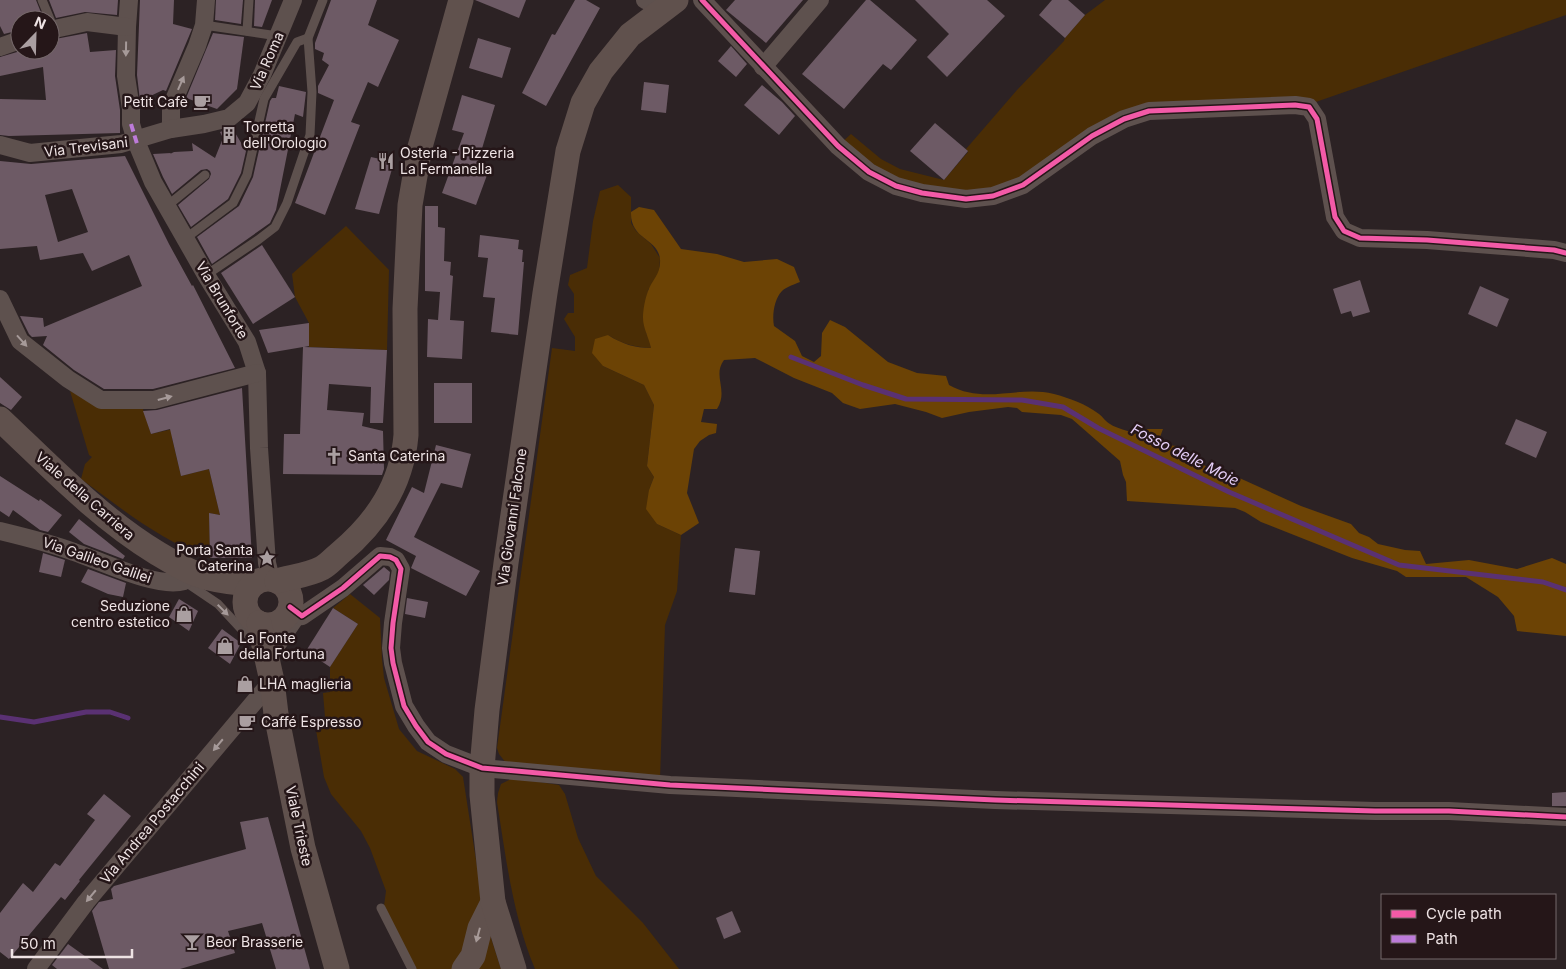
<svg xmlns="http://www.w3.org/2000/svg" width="1566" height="969" viewBox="0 0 1566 969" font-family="Inter,sans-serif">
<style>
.green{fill:#4a2d05}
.forest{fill:#6c4305}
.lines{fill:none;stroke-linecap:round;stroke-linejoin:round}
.stream{stroke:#5a3173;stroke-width:5}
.building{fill:#6d5a65;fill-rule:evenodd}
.lane{stroke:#5e514e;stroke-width:9}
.street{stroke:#5e514e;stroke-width:18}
.secondary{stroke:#60514d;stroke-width:25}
.quiet{stroke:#bd7bd9;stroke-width:4;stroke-dasharray:8 4;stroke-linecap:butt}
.cycleway-casing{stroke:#251618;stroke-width:8}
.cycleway{stroke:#f35aa7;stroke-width:5}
.oneway{fill:#a69a99}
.oneway2{fill:#a79a98}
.labels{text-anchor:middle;stroke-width:5;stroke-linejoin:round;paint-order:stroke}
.street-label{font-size:14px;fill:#eee3e4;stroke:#251618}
.poi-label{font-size:14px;fill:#eee3e4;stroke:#251618;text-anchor:start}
.water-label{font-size:15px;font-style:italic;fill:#e5cef7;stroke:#251618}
</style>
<rect width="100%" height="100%" fill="#2c2224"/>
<g class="green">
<polygon points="1105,0 1566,0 1566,15 1310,104 1179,101 992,193 896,183 840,144 851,134 881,159 900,169 944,180 968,152 966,149 1017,90 1064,41 1065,38 1085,15"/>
<path d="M618,185L631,197V223L636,231L651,244L660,258L659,274L648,290L646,333L650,339L651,348C634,347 622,344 608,335L603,366L644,385L654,405L647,466L654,477L649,490L657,524L681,535L677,591L665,625L660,780L506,763L499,754L497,748L552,348L575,351V337L564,319L568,313H574V294L568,285L570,275L587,268L593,221L600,191Z"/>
<polygon points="346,226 389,270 387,350 309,347 309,323 295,297 292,274"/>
<path d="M70,391L98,404L143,409L151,434L208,421L172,438L181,476L209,469L220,515L209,513L210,558C161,541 122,509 81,479L85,464L92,457L89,455Z"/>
<polygon points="350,594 380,618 382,659 384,678 399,729 417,751 455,769 463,777 481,892 478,917 461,969 416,969 384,906 386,891 370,848 361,831 331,794 324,777 314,718 325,717 323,693 330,692 330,667 358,624 333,608"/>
<path d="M513,778L559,785L565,794L578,838L596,876L643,923L679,969H535C513,917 506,858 497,802L498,793L501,784Z"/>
<polygon points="490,935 501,969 475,969"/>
</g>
<path class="forest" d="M639,207L654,210L681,249L717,254L744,262L777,259L794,267L800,282C795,284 786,287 782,291C774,299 772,316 774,326L795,341L802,356L814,362L821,356L822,333L830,320L845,327L888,362L917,373L946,376L949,385C985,405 1018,385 1054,394C1069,398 1086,404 1099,414C1103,417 1106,422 1110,424C1117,429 1128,430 1135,434L1145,429H1163L1160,437L1163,445L1178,446L1190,455L1196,462L1208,467L1218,474L1235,476L1301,506L1351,524L1359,533L1369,537L1378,544L1405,550L1420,551L1426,564L1469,560L1517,569L1552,558L1566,564V636L1517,631L1514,616L1498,597L1466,577H1406L1397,571L1352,558L1261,522L1245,512L1235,508L1127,501L1126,482L1123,475L1120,461L1072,419L1061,415L1022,412L1017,408L1008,407L969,412L942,418L926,412L895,404L860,409L843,403L832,393L794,378L755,358L724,360C712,376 729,390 717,409H704L701,422L717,424L716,433L709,435L700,441L694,449L687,493L699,523L681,535L657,524L646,509L649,490L654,477L647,466L654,405L644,385L603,366L592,353L595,339L608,335C622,344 635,348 651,348C649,338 643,328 643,318C643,310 645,299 648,291C652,279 661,275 660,259C658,238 630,240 631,212Z"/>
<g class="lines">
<g class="stream">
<polyline points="791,357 863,385 906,399 1022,400 1063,407 1098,428 1229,492 1399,565 1543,582 1566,590"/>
<polyline points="0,717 34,722 86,712 110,712 128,718"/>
</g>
</g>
<g class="building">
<polygon points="0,0 36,0 44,20 20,20 20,30 4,34 0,26"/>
<polygon points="49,0 118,0 117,15 85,12 56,18"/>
<polygon points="140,0 174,0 173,24 192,29 166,91 163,90 140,101 137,75"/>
<polygon points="216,0 243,0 241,24 215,20"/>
<polygon points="255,0 272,0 262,27 254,26"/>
<polygon points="331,0 377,0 368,25 399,40 378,87 368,82 351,122 360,125 325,215 295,203 334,100 318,93 318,86 329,65 322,60 324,53 315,49 315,43"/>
<polygon points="475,0 526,0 519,18"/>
<polygon points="575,0 586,0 600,8 546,106 522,93 552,34 555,35"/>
<polygon points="735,0 803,0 766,43 726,10"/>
<polygon points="866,0 870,0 917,40 891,70 883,64 844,109 802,74"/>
<polygon points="915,0 987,0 1005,16 947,77 927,57 949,34"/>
<polygon points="1052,0 1068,0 1085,15 1065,38 1039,15"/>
<polygon points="87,33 90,52 116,50 115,76 120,110 120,133 9,136 0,135 0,99 46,100 43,67 0,76 0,57 24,50 50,50 50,40"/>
<polygon points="213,33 244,37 237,89 217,109 186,98"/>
<polygon points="478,38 511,48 502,78 469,68"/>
<polygon points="731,46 747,64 736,77 718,61"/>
<polygon points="644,82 669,85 666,113 641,110"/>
<polygon points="762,85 782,102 795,116 779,135 744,105"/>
<polygon points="279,86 306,92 303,117 295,114 276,210 270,223 212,264 197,237 239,206 253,177 270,101 272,98 276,98"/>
<polygon points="462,95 495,105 478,162 490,167 476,205 442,193 464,133 452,130"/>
<polygon points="935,123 968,151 944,180 910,151"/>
<polygon points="229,129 234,131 246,151 241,173 228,199 191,227 178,205 209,179 211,174 210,171 207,169 201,170 172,194 163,177 153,154 171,153 170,154 174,152 193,151 192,143 215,158 223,138 220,132"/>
<path d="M125,156L169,244L192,286L193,285L235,368L153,389H104L74,370L43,345L47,336L32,337L29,334L20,316L43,318L44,327L142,286L129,255L92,271L83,253L40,260L37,246L0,249V161L31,164ZM72,189L88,232L58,242L45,195Z"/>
<polygon points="371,157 394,162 379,214 355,209"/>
<polygon points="425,206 438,206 438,227 445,228 444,261 451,262 450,275 453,276 450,320 464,321 462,359 427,357 428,319 438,320 440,292 425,291"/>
<polygon points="480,235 519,240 518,249 523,250 522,262 524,262 518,335 491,332 495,298 483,297 488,258 478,257"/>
<polygon points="262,245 295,297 253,324 221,273"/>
<polygon points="1360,280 1370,312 1353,317 1351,311 1341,314 1333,289"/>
<polygon points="1480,286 1509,299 1497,327 1468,314"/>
<polygon points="309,323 309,346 304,347 387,350 383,423 370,423 371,387 329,384 327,410 364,413 362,426 383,431 384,469 382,475 283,474 284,434 300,434 303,347 268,353 259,330"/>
<polygon points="0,377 22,397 11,410 0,403"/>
<rect x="434" y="383" width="38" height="40"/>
<polygon points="242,388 252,558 210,558 209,513 220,515 209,469 181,476 170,429 151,434 143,411 157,410"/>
<polygon points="1516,419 1547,432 1536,458 1505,444"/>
<polygon points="436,445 471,454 462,488 441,483 414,537 480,571 466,596 411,568 416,556 386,540 412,487 424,493"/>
<polygon points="0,476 39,501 40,499 62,515 48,532 40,530 13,510 9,517 0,511"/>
<polygon points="79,519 125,556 123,559 84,544 69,532"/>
<polygon points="735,548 760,551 755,595 729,592"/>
<polygon points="43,553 65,560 61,577 39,572"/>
<polygon points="384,567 390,572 389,580 374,595 363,585"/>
<polygon points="88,569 126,583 123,597 108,594 81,582"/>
<polygon points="407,598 428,602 425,618 405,614"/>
<polygon points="179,599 198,611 189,631 169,617"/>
<polygon points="333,608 358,624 330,667 306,651"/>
<polygon points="222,629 241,643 230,664 208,648"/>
<polygon points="1566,792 1566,806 1552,806 1552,793"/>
<polygon points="104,794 131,816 79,880 80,881 65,900 61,897 9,959 0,952 0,913 23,883 33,892 55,863 60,866 95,820 87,814"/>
<polygon points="268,817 310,969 276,969 262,923 228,931 235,953 180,969 109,969 92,911 99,902 113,899 111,889 114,886 246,849 240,822"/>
<polygon points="732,911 741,932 724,939 716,918"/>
<polygon points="68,944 103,969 57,969 52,965"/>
</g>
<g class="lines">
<g class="lane">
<polyline points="42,0 54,29"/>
<polyline points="204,25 278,36"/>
<polyline points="247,31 249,0"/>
<polyline points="167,206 205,175"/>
<polyline points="186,238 233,203 247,175 264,99 297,42 308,38"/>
<polyline points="206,275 258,240 275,227 287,203 310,135 312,92 308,38 323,0"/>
<polyline points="184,581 218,604 243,631 257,641"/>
<polyline points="276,654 302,616"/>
<polyline points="381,908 412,969"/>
</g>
<g class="street">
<polyline points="129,0 127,27 126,76 131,109 131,124 136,141 153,182 206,275 247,342 257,373 259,448 267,563 271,579"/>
<polyline points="645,0 664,8"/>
<polyline points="702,0 838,146 869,172 896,186 922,193 966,199 993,196 1023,185 1092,136 1124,119 1149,111 1295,105 1309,107 1317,119 1335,217 1344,231 1360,238 1427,240 1554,250 1566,253"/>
<polyline points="50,30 87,22 127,27"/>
<polyline points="0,47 20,40"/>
<polyline points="763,67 820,0"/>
<polyline points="171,129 171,107 197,46 204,25 206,0"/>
<polyline points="0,145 30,153 121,144 171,129 204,124 229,118 247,103 262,75 293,0"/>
<polyline points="0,299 20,341 68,379 101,400 154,400 257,373"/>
<path d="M0,531C25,537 50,543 74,552C101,561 157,589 184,581L189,571"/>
<polyline points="290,607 302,616 343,588 380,556 390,557 396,560 401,569 393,623 391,648 393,663 404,706 416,726 428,742 446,754 482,768 670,785 995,800 1375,811 1449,811 1566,817"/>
<polyline points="36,969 86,902 272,681"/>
</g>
<g class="secondary">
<path d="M0,419C50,466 98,517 157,553C172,562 188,572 205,577C221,581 237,583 254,584"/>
<circle cx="268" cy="602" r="23"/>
<path d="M277,581C291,577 309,575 322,568C328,565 334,558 340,553C377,522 402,485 406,435L405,309L410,205L420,147L461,0"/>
<polyline points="259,623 272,681 276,714 303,848 337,969"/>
<polyline points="464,969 473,956 480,928 493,902"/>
<polyline points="514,969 493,902 482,795 482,768 487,710 506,563 545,293 568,151 583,103 601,71 630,35 676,0"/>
</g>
<polyline class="quiet" points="131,124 138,147"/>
<g class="cycleway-casing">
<g id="cycleway">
<polyline points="702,0 838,146 869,172 896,186 922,193 966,199 993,196 1023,185 1092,136 1124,119 1149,111 1295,105 1309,107 1317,119 1335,217 1344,231 1360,238 1427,240 1554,250 1566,253"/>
<polyline points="290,607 302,616 343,588 380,556 390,557 396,560 401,569 393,623 391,648 393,663 404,706 416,726 428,742 446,754 482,768 670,785 995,800 1375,811 1449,811 1566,817"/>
</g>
</g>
<use href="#cycleway" class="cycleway"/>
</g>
<defs><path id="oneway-solid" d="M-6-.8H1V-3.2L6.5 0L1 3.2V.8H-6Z" transform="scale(1.25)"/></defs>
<g class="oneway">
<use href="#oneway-solid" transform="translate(126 49) rotate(91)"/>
<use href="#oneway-solid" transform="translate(181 83) rotate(-66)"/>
<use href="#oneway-solid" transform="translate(22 341) rotate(48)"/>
<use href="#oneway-solid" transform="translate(165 398) rotate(-15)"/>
<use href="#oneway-solid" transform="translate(223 610) rotate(45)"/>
<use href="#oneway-solid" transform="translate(218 745) rotate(130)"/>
<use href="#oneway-solid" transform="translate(91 896) rotate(130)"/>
</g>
<use class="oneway2" href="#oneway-solid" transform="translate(478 935) rotate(105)"/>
<defs>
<g id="cafe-bare" transform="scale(1.35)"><path d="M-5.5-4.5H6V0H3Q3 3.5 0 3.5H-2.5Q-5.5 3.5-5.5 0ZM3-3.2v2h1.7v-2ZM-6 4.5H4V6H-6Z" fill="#aa9fa1" stroke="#251618" stroke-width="2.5" paint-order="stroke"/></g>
<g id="building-bare" transform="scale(1.35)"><path d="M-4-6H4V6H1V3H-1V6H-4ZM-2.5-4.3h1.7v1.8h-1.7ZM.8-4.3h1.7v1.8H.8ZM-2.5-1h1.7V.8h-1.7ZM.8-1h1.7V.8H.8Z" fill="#aa9fa1" stroke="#251618" stroke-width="2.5" paint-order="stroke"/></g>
<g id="restaurant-bare" transform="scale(1.35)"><path d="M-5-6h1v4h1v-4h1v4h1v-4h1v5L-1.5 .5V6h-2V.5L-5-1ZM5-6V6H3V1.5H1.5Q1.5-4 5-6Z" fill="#aa9fa1" stroke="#251618" stroke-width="2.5" paint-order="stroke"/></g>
<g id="church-bare" transform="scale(1.35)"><path d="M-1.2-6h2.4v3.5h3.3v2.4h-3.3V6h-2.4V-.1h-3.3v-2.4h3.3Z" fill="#aa9fa1" stroke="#251618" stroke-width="2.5" paint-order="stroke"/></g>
<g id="sight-bare" transform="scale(1.35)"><path d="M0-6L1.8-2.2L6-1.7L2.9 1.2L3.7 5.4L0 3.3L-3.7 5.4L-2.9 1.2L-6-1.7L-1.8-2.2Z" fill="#aa9fa1" stroke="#251618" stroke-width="2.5" paint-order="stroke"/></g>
<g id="shop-bare" transform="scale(1.35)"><path d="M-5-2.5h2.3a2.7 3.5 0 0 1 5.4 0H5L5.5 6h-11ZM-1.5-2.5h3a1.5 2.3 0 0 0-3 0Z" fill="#aa9fa1" stroke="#251618" stroke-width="2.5" paint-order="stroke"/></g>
<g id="bar-bare" transform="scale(1.35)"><path d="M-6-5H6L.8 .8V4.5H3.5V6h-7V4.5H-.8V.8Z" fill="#aa9fa1" stroke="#251618" stroke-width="2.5" paint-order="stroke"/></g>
</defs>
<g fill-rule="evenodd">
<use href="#cafe-bare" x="202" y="102"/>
<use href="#building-bare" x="229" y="135"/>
<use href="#restaurant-bare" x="386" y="161"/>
<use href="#church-bare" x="334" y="456"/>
<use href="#sight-bare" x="267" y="558"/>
<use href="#shop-bare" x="184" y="614"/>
<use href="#shop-bare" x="225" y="646"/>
<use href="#shop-bare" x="245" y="684"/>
<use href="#cafe-bare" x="247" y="722"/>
<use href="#bar-bare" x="192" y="942"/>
</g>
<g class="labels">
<g class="street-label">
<text transform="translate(267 61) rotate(-66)" y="5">Via Roma</text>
<text transform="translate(86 147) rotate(-7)" y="5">Via Trevisani</text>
<text transform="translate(222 300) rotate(59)" y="5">Via Brunforte</text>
<text transform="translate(85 496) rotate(41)" y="5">Viale della Carriera</text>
<text transform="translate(512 517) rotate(-82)" y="5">Via Giovanni Falcone</text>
<text transform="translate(97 560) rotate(19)" y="5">Via Galileo Galilei</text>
<text transform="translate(152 823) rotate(-50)" y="5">Via Andrea Postacchini</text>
<text transform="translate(299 826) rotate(78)" y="5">Viale Trieste</text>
</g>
<g class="poi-label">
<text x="188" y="107" text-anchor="end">Petit Cafè</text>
<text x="243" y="132">Torretta<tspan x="243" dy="16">dell'Orologio</tspan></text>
<text x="400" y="158">Osteria - Pizzeria<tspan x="400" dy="16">La Fermanella</tspan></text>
<text x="348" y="461">Santa Caterina</text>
<text x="253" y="555" text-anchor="end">Porta Santa<tspan x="253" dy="16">Caterina</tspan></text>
<text x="170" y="611" text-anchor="end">Seduzione<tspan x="170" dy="16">centro estetico</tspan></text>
<text x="239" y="643">La Fonte<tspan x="239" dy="16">della Fortuna</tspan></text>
<text x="259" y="689">LHA maglieria</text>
<text x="261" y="727">Caffé Espresso</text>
<text x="206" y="947">Beor Brasserie</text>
</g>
<g class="water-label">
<text transform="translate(1185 455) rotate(27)" y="5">Fosso delle Moie</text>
</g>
</g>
<rect x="1381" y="894" width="175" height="65" fill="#251618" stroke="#75686a"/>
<rect x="1391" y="910" width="25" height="8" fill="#f35aa7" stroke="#75686a"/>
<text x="1426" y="919" font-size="15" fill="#eee3e4">Cycle path</text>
<rect x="1391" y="935" width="25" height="8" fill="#bd7bd9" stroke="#75686a"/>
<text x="1426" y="944" font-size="15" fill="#eee3e4">Path</text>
<g transform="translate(35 35) rotate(23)"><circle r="24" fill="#251618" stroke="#75686a"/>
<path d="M0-4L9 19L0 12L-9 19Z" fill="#aa9fa1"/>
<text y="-8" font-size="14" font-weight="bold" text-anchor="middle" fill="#eee3e4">N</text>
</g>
<path d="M12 949v8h120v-8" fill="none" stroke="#eee3e4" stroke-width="2.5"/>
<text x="20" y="949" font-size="15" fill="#eee3e4" stroke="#251618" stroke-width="4" paint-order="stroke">50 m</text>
</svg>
